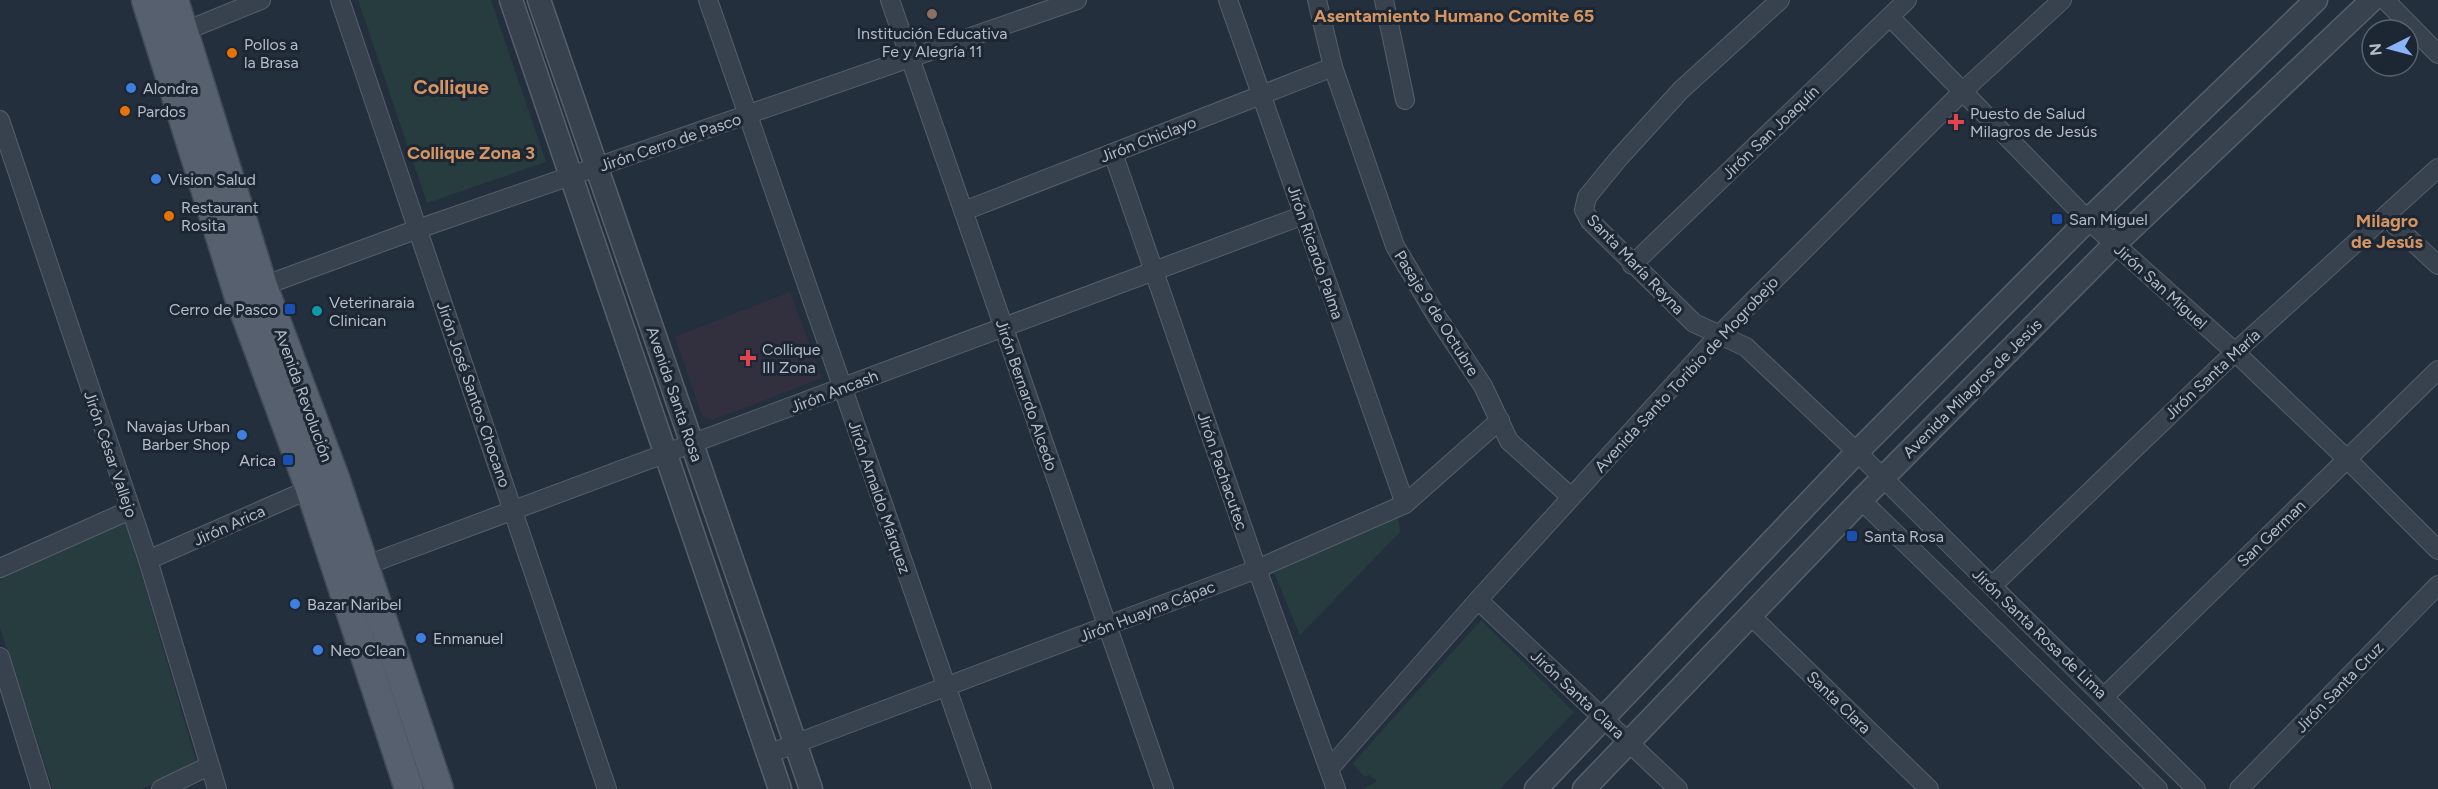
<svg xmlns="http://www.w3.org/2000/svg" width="2438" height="789" viewBox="0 0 2438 789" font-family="Figtree,sans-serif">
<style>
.medical{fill:#32303f}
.green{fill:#263c3f}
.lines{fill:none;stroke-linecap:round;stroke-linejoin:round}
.minor-casing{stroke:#565f6c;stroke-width:20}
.tertiary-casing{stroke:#565f6c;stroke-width:25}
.primary-casing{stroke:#414a57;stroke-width:31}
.minor{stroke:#38414e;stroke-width:18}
.tertiary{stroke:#38414e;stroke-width:22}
.primary{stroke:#56606e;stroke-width:28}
.education-dot{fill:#8d6e63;stroke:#1d2633;stroke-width:2}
.food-dot{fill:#e8710a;stroke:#1d2633;stroke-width:2}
.shop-dot{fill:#3f7fe0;stroke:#1d2633;stroke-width:2}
.health-dot{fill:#e0444e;stroke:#1d2633;stroke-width:2}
.transit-dot{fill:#1a4fb4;stroke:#1d2633;stroke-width:2}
.culture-dot{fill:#0f9aa8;stroke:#1d2633;stroke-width:2}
.labels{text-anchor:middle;stroke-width:6;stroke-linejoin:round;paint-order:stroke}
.poi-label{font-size:16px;fill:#b4bcc9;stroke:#1d2633;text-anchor:start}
.street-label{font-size:16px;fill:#b4bcc9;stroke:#1d2633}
.neighbourhood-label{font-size:18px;font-weight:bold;fill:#d59563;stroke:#1d2633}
.quarter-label{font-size:20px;font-weight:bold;fill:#d59563;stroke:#1d2633}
</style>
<rect width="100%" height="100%" fill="#242f3e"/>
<polygon class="medical" points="790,292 822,378 713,420 702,415 675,337"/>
<g class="green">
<polygon points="358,0 491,0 546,162 427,203"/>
<polygon points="1398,516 1400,532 1300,635 1274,573"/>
<polygon points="126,522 197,764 142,789 53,789 0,628 0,578"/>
<polygon points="1481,620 1574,712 1500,789 1363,789 1377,781 1369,775 1364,777 1353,763"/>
</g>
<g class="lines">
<g class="minor-casing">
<g id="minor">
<polyline points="340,0 607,789"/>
<polyline points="708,0 982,789"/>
<polyline points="890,0 1164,789"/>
<polyline points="1228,0 1405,504"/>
<polyline points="1317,0 1333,67 1395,246 1437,317 1483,386 1509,441 1571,497"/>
<polyline points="1384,0 1405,100"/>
<polyline points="1780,0 1681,90 1619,158 1587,197 1584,210 1590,221 1694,323 1746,347 1857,452 2196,789"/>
<polyline points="2385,0 2438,54"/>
<polyline points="1890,17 2088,220 2235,352 2347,459 2438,550"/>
<polyline points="185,31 261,0"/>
<polyline points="0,120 148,560 217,789"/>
<polyline points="1113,153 1257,569 1336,789"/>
<polyline points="964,211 1333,67"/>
<polyline points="2386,217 2438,265"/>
<polyline points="1632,265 1907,0"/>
<polyline points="263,286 418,229 1077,0"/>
<polyline points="1861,500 2158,789"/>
<polyline points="148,560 310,489"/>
<polyline points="364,566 1304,215"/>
<polyline points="0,568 130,510"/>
<polyline points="1992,586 2235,352 2438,168"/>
<polyline points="1478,600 1678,789"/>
<polyline points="1750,615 1929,789"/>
<polyline points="0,657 41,789"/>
<polyline points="2105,696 2438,370"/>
<polyline points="768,754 1257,569 1405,504 1500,420"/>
<polyline points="1330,768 1478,600 1719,335 1963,91 2062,0"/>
<polyline points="161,789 209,766"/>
<polyline points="2239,789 2438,585"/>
</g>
</g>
<g class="tertiary-casing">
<g id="tertiary">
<polyline points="511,0 780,789"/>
<polyline points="539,0 811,789"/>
<polyline points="1536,789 1857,452 2088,220 2316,0"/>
<polyline points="1584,789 1861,500 2114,245 2372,0"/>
</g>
</g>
<g class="primary-casing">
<g id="primary">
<polyline points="146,0 239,297 310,489 409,789"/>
<polyline points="174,0 263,286 335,478 439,789"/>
</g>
</g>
<use href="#minor" class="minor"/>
<use href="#tertiary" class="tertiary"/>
<use href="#primary" class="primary"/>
</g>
<circle class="education-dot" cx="932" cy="14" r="6"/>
<g class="food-dot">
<circle cx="232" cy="53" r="6"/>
<circle cx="125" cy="111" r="6"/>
<circle cx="169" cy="216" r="6"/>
</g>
<g class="shop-dot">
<circle cx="131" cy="88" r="6"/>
<circle cx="156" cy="179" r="6"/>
<circle cx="242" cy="435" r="6"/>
<circle cx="295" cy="604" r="6"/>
<circle cx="421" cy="638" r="6"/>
<circle cx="318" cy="650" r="6"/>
</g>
<g class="health-dot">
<path d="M1953 113h6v6h6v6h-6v6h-6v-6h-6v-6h6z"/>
<path d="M745 349h6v6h6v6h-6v6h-6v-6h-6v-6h6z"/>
</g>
<g class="transit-dot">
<rect x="2051" y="213" width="12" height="12" rx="3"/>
<rect x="284" y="303" width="12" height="12" rx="3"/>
<rect x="282" y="454" width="12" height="12" rx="3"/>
<rect x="1846" y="530" width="12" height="12" rx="3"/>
</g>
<circle class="culture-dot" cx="317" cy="311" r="6"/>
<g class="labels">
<g class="poi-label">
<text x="932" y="39" text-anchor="middle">Institución Educativa<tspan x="932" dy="18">Fe y Alegría 11</tspan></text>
<text x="244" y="50">Pollos a<tspan x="244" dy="18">la Brasa</tspan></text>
<text x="143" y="94">Alondra</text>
<text x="137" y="117">Pardos</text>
<text x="1970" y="119">Puesto de Salud<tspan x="1970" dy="18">Milagros de Jesús</tspan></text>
<text x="168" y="185">Vision Salud</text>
<text x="181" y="213">Restaurant<tspan x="181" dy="18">Rosita</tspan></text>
<text x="2069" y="225">San Miguel</text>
<text x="329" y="308">Veterinaraia<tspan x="329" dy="18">Clinican</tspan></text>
<text x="278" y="315" text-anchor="end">Cerro de Pasco</text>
<text x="762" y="355">Collique<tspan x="762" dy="18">III Zona</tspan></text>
<text x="230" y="432" text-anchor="end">Navajas Urban<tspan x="230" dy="18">Barber Shop</tspan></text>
<text x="276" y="466" text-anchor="end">Arica</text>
<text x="1864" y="542">Santa Rosa</text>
<text x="307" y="610">Bazar Naribel</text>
<text x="433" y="644">Enmanuel</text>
<text x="330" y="656">Neo Clean</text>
</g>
<g class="street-label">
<text transform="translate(1770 132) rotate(-44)" y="6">Jirón San Joaquín</text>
<text transform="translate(1148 139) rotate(-21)" y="6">Jirón Chiclayo</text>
<text transform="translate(670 142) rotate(-19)" y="6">Jirón Cerro de Pasco</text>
<text transform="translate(1316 252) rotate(71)" y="6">Jirón Ricardo Palma</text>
<text transform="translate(1636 264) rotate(46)" y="6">Santa María Reyna</text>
<text transform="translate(2161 286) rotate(42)" y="6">Jirón San Miguel</text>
<text transform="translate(1437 313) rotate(58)" y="6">Pasaje 9 de Octubre</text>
<text transform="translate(1686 374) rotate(-47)" y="6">Avenida Santo Toribio de Mogrobejo</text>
<text transform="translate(2212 374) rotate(-43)" y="6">Jirón Santa María</text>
<text transform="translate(1972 388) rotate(-45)" y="6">Avenida Milagros de Jesús</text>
<text transform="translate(834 391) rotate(-21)" y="6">Jirón Ancash</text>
<text transform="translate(474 394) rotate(71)" y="6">Jirón José Santos Chocano</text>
<text transform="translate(675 394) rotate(71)" y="6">Avenida Santa Rosa</text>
<text transform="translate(304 395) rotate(70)" y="6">Avenida Revolución</text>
<text transform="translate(1027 395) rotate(71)" y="6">Jirón Bernardo Alcedo</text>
<text transform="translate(111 454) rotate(71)" y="6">Jirón César Vallejo</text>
<text transform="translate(1223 471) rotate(71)" y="6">Jirón Pachacutec</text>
<text transform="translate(880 497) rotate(71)" y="6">Jirón Arnaldo Márquez</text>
<text transform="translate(229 525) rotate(-24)" y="6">Jirón Arica</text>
<text transform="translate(2271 533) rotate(-44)" y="6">San German</text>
<text transform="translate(1147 611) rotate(-21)" y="6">Jirón Huayna Cápac</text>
<text transform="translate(2040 633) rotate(44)" y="6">Jirón Santa Rosa de Lima</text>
<text transform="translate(2339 687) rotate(-46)" y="6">Jirón Santa Cruz</text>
<text transform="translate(1578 694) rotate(43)" y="6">Jirón Santa Clara</text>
<text transform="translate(1839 702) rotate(44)" y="6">Santa Clara</text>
</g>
<g class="neighbourhood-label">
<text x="1454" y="22">Asentamiento Humano Comite 65</text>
<text x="471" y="159">Collique Zona 3</text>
<text x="2387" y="227">Milagro<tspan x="2387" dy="21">de Jesús</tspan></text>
</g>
<g class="quarter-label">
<text x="451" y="94">Collique</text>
</g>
</g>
<g transform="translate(2390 48) rotate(264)"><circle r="28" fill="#1d2633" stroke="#59626f" stroke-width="1.5"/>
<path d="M0-4.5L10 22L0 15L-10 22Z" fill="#8ab4f8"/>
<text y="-9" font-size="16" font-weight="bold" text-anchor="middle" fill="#b4bcc9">N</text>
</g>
</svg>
